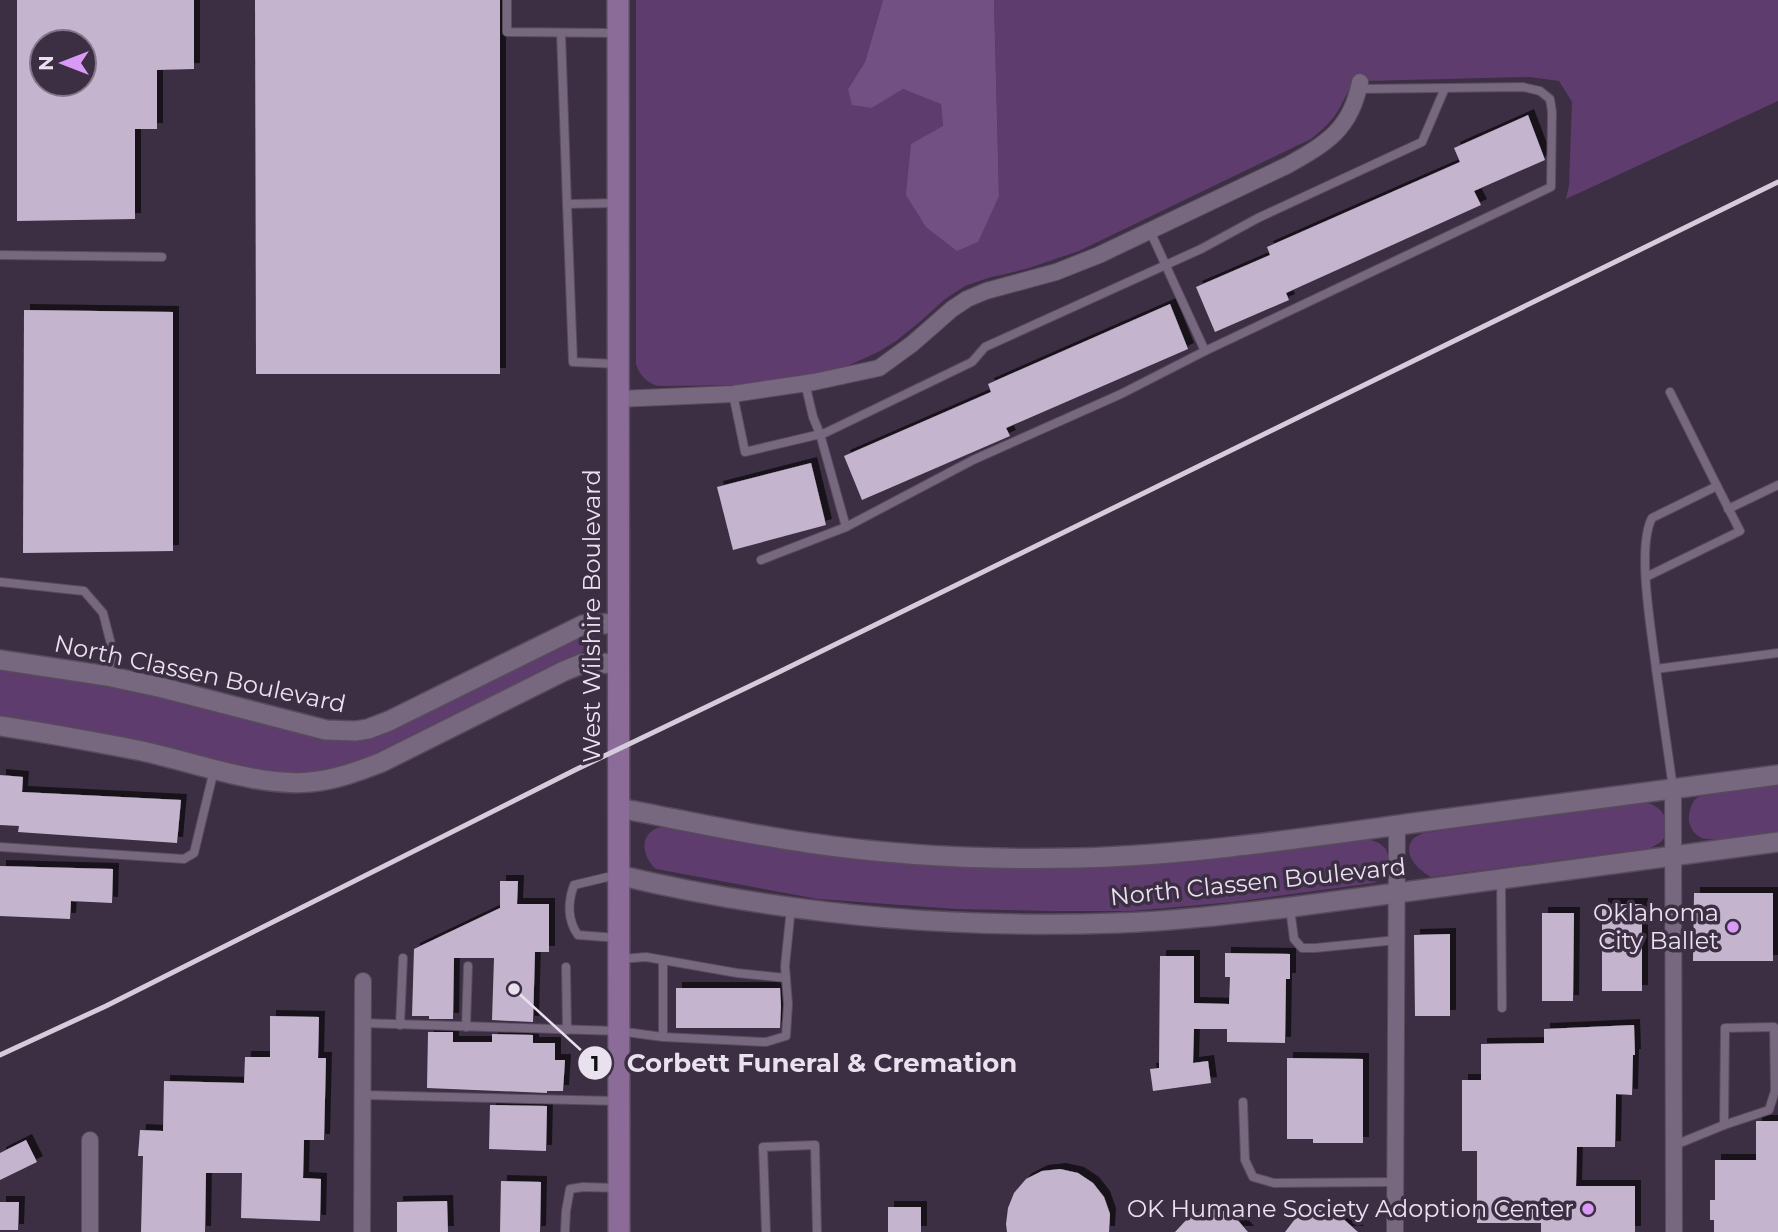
<svg xmlns="http://www.w3.org/2000/svg" width="1778" height="1232" viewBox="0 0 1778 1232" font-family="Montserrat,sans-serif">
<style>
.green{fill:#5e3c6d}
.forest{fill:#735083}
.building{fill:#c5b4ce;fill-rule:evenodd;filter:url(#shadow)}
.lines{fill:none;stroke-linecap:round;stroke-linejoin:round}
.service-casing{stroke:#574b5c;stroke-width:10}
.minor-casing{stroke:#574b5c;stroke-width:18}
.tertiary-casing{stroke:#574b5c;stroke-width:22}
.secondary-casing{stroke:#574b5c;stroke-width:24}
.service{stroke:#77677f;stroke-width:8}
.minor{stroke:#77677f;stroke-width:16}
.tertiary{stroke:#77677f;stroke-width:19}
.secondary{stroke:#8b6c99;stroke-width:21}
.rail{stroke:#d5cbda;stroke-width:5}
.poi-dot{fill:#d99af7;stroke:#3c2e43;stroke-width:2.5}
.labels{text-anchor:middle;stroke-width:7;stroke-linejoin:round;paint-order:stroke}
.street-label{font-size:24px;fill:#eae1ef;stroke:#3c2e43}
.poi-label{font-size:24px;fill:#eae1ef;stroke:#3c2e43;text-anchor:end}
.leader{fill:none;stroke:#eae1ef;stroke-width:2.5}
.callout-dot{fill:#eae1ef;stroke:#3c2e43;stroke-width:2.5}
.mark-label{font-size:21px;text-anchor:middle;font-weight:bold;fill:#111}
.callout-label{font-size:26px;text-anchor:middle;font-weight:bold;fill:#eae1ef;stroke:#3c2e43;stroke-width:7;stroke-linejoin:round;paint-order:stroke}
</style>
<defs>
<filter id="shadow"><feDropShadow dx="6" dy="-6" stdDeviation="0" flood-color="#0009"/></filter>
</defs>
<rect width="100%" height="100%" fill="#3c2e43"/>
<g class="green">
<path d="M636,0H883L865,62L848,89L872,108L903,89L941,103L943,126L999,196L994,0H1778V101L1566,199L1569,185L1572,102L1559,81L1530,77L1366,81C1342,89 1347,101 1333,118C1327,126 1319,132 1311,139L1079,251L1026,269L988,278L965,286L945,299L922,320L896,341L878,352L843,368L824,374L759,385L658,386C646,382 640,376 636,364Z"/>
<path d="M585,635H591L595,637L591,648L364,760L329,772L281,774L146,743L70,728L0,718V670C122,687 241,713 361,739L375,737Z"/>
<path d="M1778,783V831C1761,833 1716,843 1702,838C1694,835 1688,825 1689,817C1689,810 1692,801 1698,797C1709,789 1762,785 1778,783Z"/>
<path d="M1644,802C1663,805 1676,826 1661,842C1660,842 1651,848 1651,848L1431,877C1419,871 1401,854 1413,839C1416,836 1420,835 1423,833Z"/>
<path d="M667,826L723,837L1160,863L1228,857L1366,838L1379,843L1386,849L1389,859L1383,877L1374,883L1234,902L1131,911H1053L956,909L818,899L656,869C644,859 638,838 655,829C659,827 663,827 667,826Z"/>
</g>
<polygon class="forest" points="883,0 994,0 999,196 978,242 957,251 926,227 906,195 911,144 943,126 941,104 903,89 872,108 852,105 848,89 865,62"/>
<g class="building">
<path d="M17,0H194V69L157,70V129H135V219L17,221ZM42,42H84V84H42Z"/>
<polygon points="255,0 500,0 500,374 256,374"/>
<polygon points="1528,115 1545,160 1474,191 1481,205 1286,293 1289,300 1215,332 1196,287 1270,255 1267,247 1460,162 1454,148"/>
<polygon points="1170,304 1188,349 1006,428 1010,436 862,500 844,456 991,392 988,384"/>
<polygon points="24,310 173,312 173,551 23,553"/>
<polygon points="811,463 826,525 733,550 717,487"/>
<polygon points="0,775 23,777 22,792 181,800 177,843 18,832 19,826 0,825"/>
<polygon points="0,866 113,869 112,903 71,901 70,919 0,916"/>
<polygon points="500,881 518,881 517,904 549,904 549,952 535,952 533,1022 492,1020 494,958 454,958 453,1019 429,1019 429,1016 412,1016 414,949 500,908"/>
<polygon points="1694,893 1773,893 1773,961 1693,961"/>
<rect x="1602" y="904" width="40" height="87"/>
<polygon points="1542,913 1574,913 1573,1001 1542,1001"/>
<polygon points="1450,934 1450,1016 1415,1016 1414,935"/>
<polygon points="1225,953 1290,954 1290,979 1286,979 1285,1043 1227,1042 1227,1029 1194,1029 1193,1063 1208,1061 1211,1083 1153,1091 1150,1069 1159,1068 1160,956 1194,956 1194,1003 1229,1004 1230,977 1225,977"/>
<polygon points="676,988 780,988 781,1006 780,1028 676,1028"/>
<polygon points="270,1016 319,1017 318,1058 326,1058 324,1140 304,1140 303,1178 321,1179 320,1221 241,1218 242,1173 206,1173 205,1232 141,1232 143,1156 138,1156 140,1130 163,1131 164,1081 244,1083 245,1057 270,1057"/>
<polygon points="1634,1025 1635,1055 1633,1055 1632,1095 1616,1094 1615,1147 1577,1147 1576,1186 1635,1186 1635,1232 1541,1232 1541,1223 1477,1223 1477,1151 1462,1151 1462,1080 1481,1080 1481,1044 1544,1043 1544,1029"/>
<polygon points="428,1032 453,1032 453,1042 492,1042 492,1034 533,1035 533,1043 555,1043 555,1060 565,1060 563,1091 547,1091 547,1093 427,1088"/>
<polygon points="1287,1058 1363,1059 1363,1143 1313,1143 1313,1139 1287,1139"/>
<polygon points="490,1105 547,1106 546,1151 489,1149"/>
<polygon points="1756,1121 1778,1121 1778,1232 1714,1232 1714,1220 1710,1220 1710,1200 1715,1200 1715,1160 1756,1160"/>
<polygon points="26,1140 37,1162 0,1180 0,1153"/>
<polygon points="1060,1169 1078,1173 1093,1183 1104,1197 1110,1214 1109,1232 1007,1232 1006,1224 1008,1208 1014,1193 1026,1179 1042,1171"/>
<polygon points="501,1181 541,1182 540,1232 500,1232"/>
<polygon points="447,1201 448,1232 397,1232 397,1202"/>
<polygon points="0,1202 19,1202 18,1230 0,1230"/>
<rect x="888" y="1207" width="33" height="25"/>
<polygon points="1212,1209 1224,1211 1235,1217 1248,1232 1175,1232 1189,1217 1200,1211"/>
<polygon points="1317,1210 1329,1211 1340,1216 1358,1232 1285,1232 1295,1219 1305,1213"/>
</g>
<g class="lines">
<g class="service-casing">
<g id="service">
<polyline points="507,0 507,32 615,33"/>
<polyline points="561,33 567,204 617,203"/>
<polyline points="567,204 573,362 618,364"/>
<polyline points="1150,231 1205,351"/>
<polyline points="0,255 162,257"/>
<polyline points="805,383 813,417 820,434 846,527 973,460 1121,394 1205,351 1551,187 1552,112 1550,99 1540,91 1523,87 1359,89"/>
<polyline points="1670,392 1717,486"/>
<polyline points="733,394 745,452 825,433 972,362 985,347 1201,249 1258,218 1422,142 1445,88"/>
<polyline points="1728,509 1778,485"/>
<polyline points="761,560 846,527"/>
<path d="M1646,577L1740,531L1717,486L1652,518C1636,548 1652,633 1656,669"/>
<polyline points="0,582 84,591 103,613 113,652 107,676"/>
<polyline points="1673,788 1656,669 1778,653"/>
<polyline points="0,847 184,859 194,853 214,770"/>
<path d="M616,875L574,885C568,901 567,920 578,935L618,938"/>
<polyline points="1501,879 1502,1008"/>
<polyline points="1290,908 1294,939 1302,948 1315,948 1397,940"/>
<polyline points="620,959 646,957 737,973 786,978"/>
<polyline points="663,961 663,1037"/>
<polyline points="566,967 567,1030"/>
<polyline points="362,1023 618,1031 663,1037 766,1042 786,1036 788,1004 785,966 791,908"/>
<polyline points="400,1025 403,958"/>
<polyline points="466,1027 468,966"/>
<polyline points="363,1095 619,1101"/>
<polyline points="1243,1102 1245,1160 1253,1177 1274,1183 1396,1182"/>
<polyline points="1724,1125 1769,1110 1775,1091"/>
<polyline points="1675,1145 1724,1125 1725,1028 1774,1027 1775,1091 1778,1091"/>
<polyline points="565,1232 566,1211 570,1189 583,1187 618,1188"/>
<polyline points="766,1232 763,1147 815,1145 817,1232"/>
</g>
</g>
<g class="minor-casing">
<g id="minor">
<path d="M618,399L733,394L814,382L879,368L912,344L952,309L967,299L986,291L1056,272L1099,255L1288,165C1327,143 1351,129 1360,82"/>
<polyline points="1673,788 1674,1232"/>
<polyline points="90,1232 90,1140"/>
<polyline points="362,1232 363,981"/>
<polyline points="1395,1232 1397,826"/>
</g>
</g>
<g class="tertiary-casing">
<g id="tertiary">
<polyline points="0,660 107,676 163,688 326,730 355,731 368,729 389,721 583,625 618,623"/>
<path d="M0,726C48,733 95,742 142,751C194,762 258,787 310,782C335,780 359,771 382,762L564,671L581,664L619,663"/>
<path d="M619,808C682,820 745,834 809,843C898,856 989,860 1079,858C1189,855 1297,839 1406,824C1530,808 1654,791 1778,775"/>
<path d="M618,875C781,914 950,929 1118,923C1176,921 1234,914 1292,907L1778,842"/>
</g>
</g>
<g class="secondary-casing">
<polyline id="secondary" points="618,0 619,1232"/>
</g>
<use href="#service" class="service"/>
<use href="#minor" class="minor"/>
<use href="#tertiary" class="tertiary"/>
<use href="#secondary" class="secondary"/>
<polyline class="rail" points="0,1055 106,1006 575,770 779,672 1778,182"/>
</g>
<g class="poi-dot">
<circle cx="1733" cy="927" r="7"/>
<circle cx="1588" cy="1209" r="7"/>
</g>
<g class="labels">
<g class="street-label">
<text transform="translate(592 616) rotate(-90)" y="8">West Wilshire Boulevard</text>
<text transform="translate(200 674) rotate(12)" y="8">North Classen Boulevard</text>
<text transform="translate(1258 882) rotate(-6)" y="8">North Classen Boulevard</text>
</g>
<g class="poi-label">
<text x="1719" y="921">Oklahoma<tspan x="1719" dy="28">City Ballet</tspan></text>
<text x="1574" y="1217">OK Humane Society Adoption Center</text>
</g>
</g>
<path class="leader" d="M514 989L595 1063"/>
<g class="callout-dot">
<circle cx="514" cy="989" r="7"/>
<circle cx="595" cy="1063" r="18"/>
</g>
<g class="mark-label">
<text x="595" y="1071">1</text>
</g>
<g class="callout-label">
<text x="822" y="1072">Corbett Funeral &amp; Cremation</text>
</g>
<g transform="translate(63 63) rotate(270)"><circle r="33" fill="#3c2e43" stroke="#827688" stroke-width="2"/>
<path d="M0-5L12 26L0 18L-12 26Z" fill="#d99af7"/>
<text y="-10" font-size="19" font-weight="bold" text-anchor="middle" fill="#eae1ef">N</text>
</g>
</svg>
